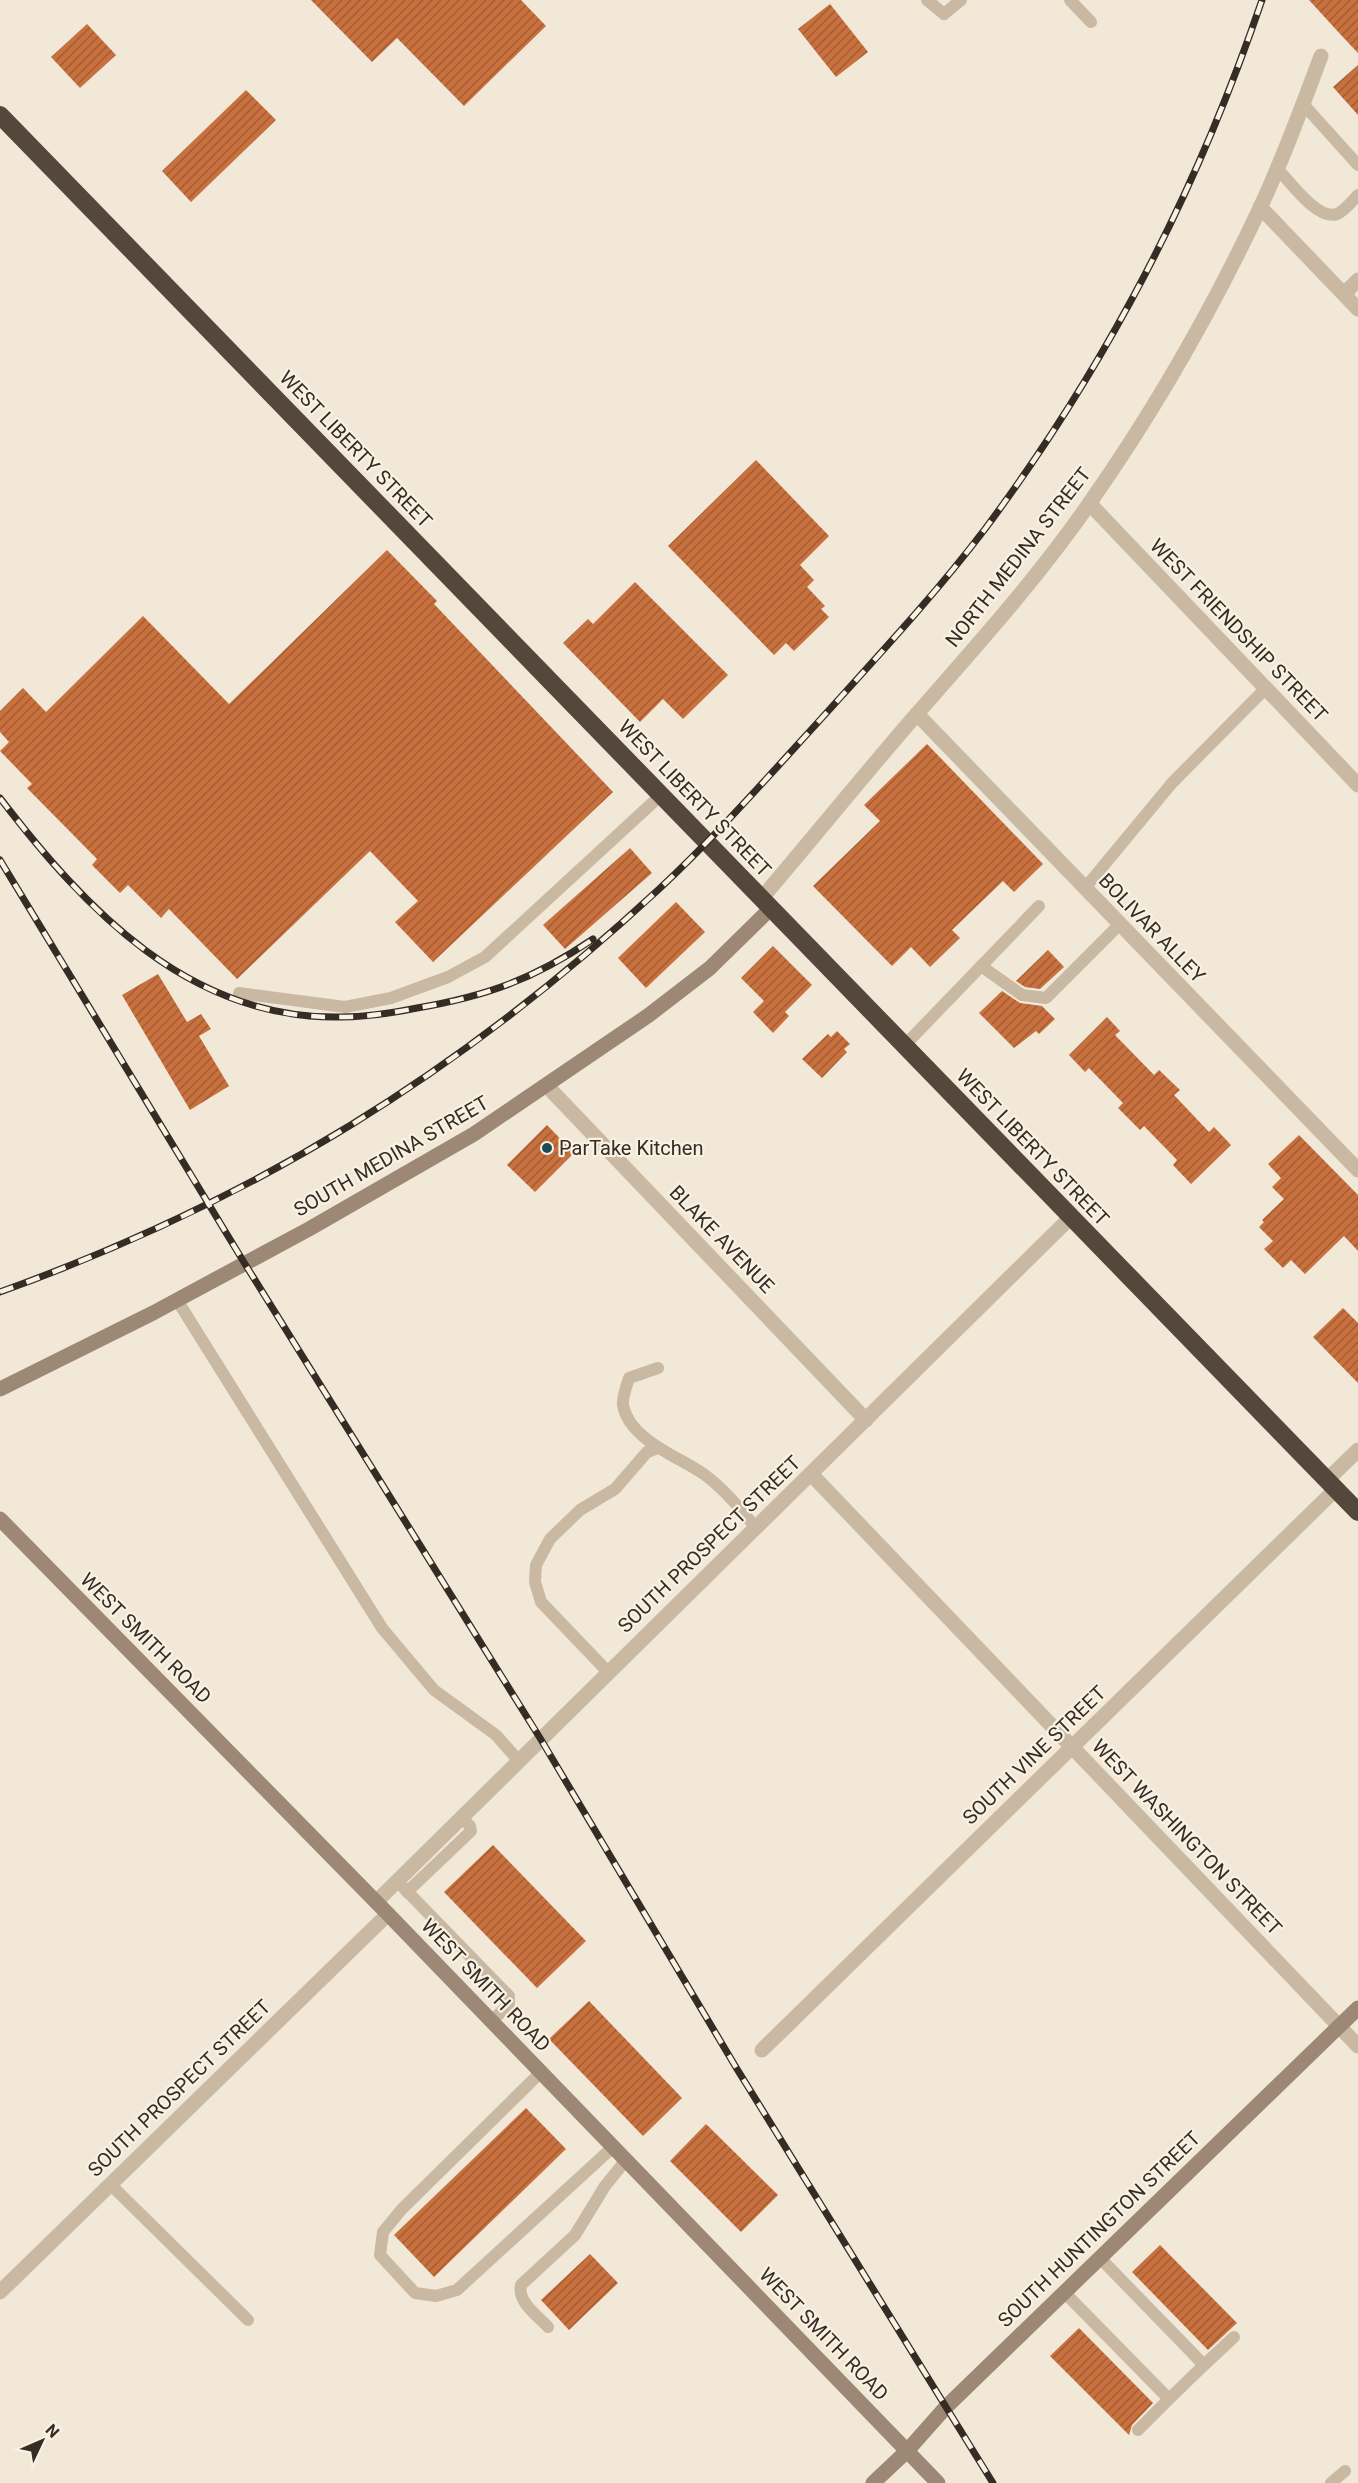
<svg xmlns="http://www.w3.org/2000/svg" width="1358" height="2483" viewBox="0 0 1358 2483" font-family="Roboto,sans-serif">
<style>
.building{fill:url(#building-hatch)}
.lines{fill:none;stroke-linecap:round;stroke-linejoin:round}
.lane{stroke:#c9b9a3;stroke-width:12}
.street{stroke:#c9b9a3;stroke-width:15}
.secondary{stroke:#9d8875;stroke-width:15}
.highway{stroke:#55473c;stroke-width:18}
.rail-casing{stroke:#342c25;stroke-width:7}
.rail{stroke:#f9f2e3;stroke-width:4.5;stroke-dasharray:14;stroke-linecap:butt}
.poi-dot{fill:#1a4b56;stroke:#f9f2e3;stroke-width:2}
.labels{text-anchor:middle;stroke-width:4.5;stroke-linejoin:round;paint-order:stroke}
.street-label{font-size:20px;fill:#342c25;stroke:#f9f2e3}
.poi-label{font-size:20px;fill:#342c25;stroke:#f9f2e3;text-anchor:start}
</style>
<defs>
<pattern id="building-hatch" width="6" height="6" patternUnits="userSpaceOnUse" patternTransform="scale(1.5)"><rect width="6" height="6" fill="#c8703e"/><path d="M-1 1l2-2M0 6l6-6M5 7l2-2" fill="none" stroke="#a35c34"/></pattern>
</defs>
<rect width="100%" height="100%" fill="#f1e8d7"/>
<g class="building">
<polygon points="311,0 521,0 546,26 464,106 397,38 372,62"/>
<polygon points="1309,0 1358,0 1358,53 1341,35"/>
<polygon points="830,4 868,52 836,77 798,29"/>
<polygon points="87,24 116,55 80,88 51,57"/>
<polygon points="1358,65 1358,115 1333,87"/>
<polygon points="246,90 276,120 191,202 162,171"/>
<polygon points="756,460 829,536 800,565 814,580 807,587 825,606 821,609 829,617 794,651 786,643 774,655 668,546"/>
<polygon points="387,550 437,601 434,604 613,792 433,962 395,922 418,901 370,851 237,979 169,909 161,918 128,885 120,893 92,865 97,859 27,788 32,784 0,751 9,742 0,732 0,711 23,688 46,712 143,616 229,704"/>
<polygon points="635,582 728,675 683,719 663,699 640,722 563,643 588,619 593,624"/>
<polygon points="927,744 1043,864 1014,892 1003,881 952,930 960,938 930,967 911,947 892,966 813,886 880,821 864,805"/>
<polygon points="630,848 652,873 565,949 543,925"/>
<polygon points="676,902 705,932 646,988 618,958"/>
<polygon points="773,946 812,985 785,1012 789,1016 773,1033 753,1012 764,1001 741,978"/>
<polygon points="1048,950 1064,967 1040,989 1025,987 1016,981"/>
<polygon points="158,974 187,1022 201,1014 211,1029 199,1036 229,1086 190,1110 122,995"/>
<polygon points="1002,991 1020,1003 1042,1006 1055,1019 1039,1034 1036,1031 1014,1048 979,1013"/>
<polygon points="1107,1017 1120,1031 1115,1035 1154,1075 1159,1070 1180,1090 1174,1095 1209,1132 1214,1127 1231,1145 1191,1184 1173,1165 1177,1160 1144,1126 1140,1130 1118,1108 1123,1103 1089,1068 1085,1072 1069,1055"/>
<polygon points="837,1031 850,1044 844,1049 847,1052 822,1078 802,1059 828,1034 831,1037"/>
<polygon points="547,1125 574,1153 535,1192 507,1165"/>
<polygon points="1299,1135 1358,1195 1358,1251 1344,1236 1305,1274 1291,1260 1283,1268 1264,1249 1273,1241 1259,1227 1264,1222 1262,1220 1284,1199 1272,1187 1281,1178 1268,1164"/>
<polygon points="1343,1308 1358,1323 1358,1383 1313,1337"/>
<polygon points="493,1845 586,1941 537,1988 444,1892"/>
<polygon points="589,2001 682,2098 643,2136 549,2039"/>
<polygon points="526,2108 566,2149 434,2277 394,2235"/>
<polygon points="706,2124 778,2195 741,2232 670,2161"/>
<polygon points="1160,2245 1237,2323 1208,2350 1132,2272"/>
<polygon points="590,2254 618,2283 569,2330 541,2300"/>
<polygon points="1079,2328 1153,2403 1132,2425 1129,2435 1050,2356"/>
</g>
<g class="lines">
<g class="lane">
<polyline points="927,0 944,14 961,0"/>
<polyline points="1070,0 1091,22"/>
<polyline points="1303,104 1358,165"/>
<path d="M1277,168C1290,182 1318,221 1337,214C1345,211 1352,201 1358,195"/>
<polyline points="1085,888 1172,783 1266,688"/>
<polyline points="981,966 1022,995 1046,998 1120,924"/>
<polyline points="239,993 345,1007 391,998 448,977 485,957 661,795"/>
<polyline points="904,1046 1039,906"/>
<polyline points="177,1300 382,1628 434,1690 496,1735 518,1760"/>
<path d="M658,1368L629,1378C627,1385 622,1397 623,1405C629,1440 680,1457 705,1475C724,1489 741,1509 756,1528"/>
<polyline points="608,1672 541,1602 535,1582 536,1565 550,1539 580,1510 615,1489 647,1452 658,1448"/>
<polyline points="397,1881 509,1996 509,2004 492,2021"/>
<polyline points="407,1892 471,1831 470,1826 461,1817"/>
<polyline points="541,2072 402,2209 383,2232 380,2255 415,2293 436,2296 457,2290 613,2147"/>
<polyline points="110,2184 248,2320"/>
<polyline points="1064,2292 1169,2399 1204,2365 1100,2258"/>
<path d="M548,2327C538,2316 517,2302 521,2285L575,2235L605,2186L626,2160"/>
<polyline points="1204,2365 1234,2337"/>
<polyline points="1138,2430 1169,2399"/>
<polyline points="1331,2483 1345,2471"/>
</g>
<g class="street">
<polyline points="1260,207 1358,309"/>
<polyline points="1344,294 1358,280"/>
<polyline points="1090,504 1358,785"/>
<polyline points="917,714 1358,1170"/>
<path d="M761,899C813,838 863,776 916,715C977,645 1038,578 1091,501C1156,408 1212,310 1260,208C1283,159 1302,107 1321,56"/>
<polyline points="547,1086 866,1420"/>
<polyline points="811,1474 1358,2046"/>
<polyline points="1327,1480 1358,1450"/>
<polyline points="376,1902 1071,1217"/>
<polyline points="762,2050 1336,1489"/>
<polyline points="0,2292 388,1914"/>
</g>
<g class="secondary">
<polyline points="0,1389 153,1313 309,1229 474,1134 649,1015 710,968 770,909"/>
<polyline points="0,1519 388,1914 938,2483"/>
<polyline points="873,2483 907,2451 946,2407 1358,2008"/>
</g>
<polyline class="highway" points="0,115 1358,1512"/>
<g class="rail-casing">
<g id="rail">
<path d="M0,798C85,909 189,1020 341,1017C366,1017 392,1013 417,1008C487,996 534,979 593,939"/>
<polyline points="0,860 245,1264 540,1738 737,2069 993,2483"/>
<path d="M0,1292C255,1200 459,1074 658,890C715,837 767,778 820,720C876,658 934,596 985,529C1107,365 1196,193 1262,0"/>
</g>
</g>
<use href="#rail" class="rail"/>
</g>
<circle class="poi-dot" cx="547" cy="1148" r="6"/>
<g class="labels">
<g class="street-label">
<text transform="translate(356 449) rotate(46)" y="7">WEST LIBERTY STREET</text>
<text transform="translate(1018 557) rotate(-52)" y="7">NORTH MEDINA STREET</text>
<text transform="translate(1239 630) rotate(46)" y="7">WEST FRIENDSHIP STREET</text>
<text transform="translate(695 798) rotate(46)" y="7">WEST LIBERTY STREET</text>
<text transform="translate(1152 928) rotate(46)" y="7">BOLIVAR ALLEY</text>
<text transform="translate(1033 1147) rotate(46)" y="7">WEST LIBERTY STREET</text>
<text transform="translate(391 1156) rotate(-30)" y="7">SOUTH MEDINA STREET</text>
<text transform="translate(722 1239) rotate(46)" y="7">BLAKE AVENUE</text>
<text transform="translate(709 1544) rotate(-44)" y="7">SOUTH PROSPECT STREET</text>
<text transform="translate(146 1638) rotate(45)" y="7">WEST SMITH ROAD</text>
<text transform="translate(1034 1755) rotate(-44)" y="7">SOUTH VINE STREET</text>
<text transform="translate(1187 1837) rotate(46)" y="7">WEST WASHINGTON STREET</text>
<text transform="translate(486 1985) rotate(46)" y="7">WEST SMITH ROAD</text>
<text transform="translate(179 2088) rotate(-44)" y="7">SOUTH PROSPECT STREET</text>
<text transform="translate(1099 2229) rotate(-44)" y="7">SOUTH HUNTINGTON STREET</text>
<text transform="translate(824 2334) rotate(46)" y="7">WEST SMITH ROAD</text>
</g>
<g class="poi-label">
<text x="559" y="1155">ParTake Kitchen</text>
</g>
</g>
<g transform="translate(42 2441) rotate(46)" stroke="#f9f2e3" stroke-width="4.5" paint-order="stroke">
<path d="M0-4.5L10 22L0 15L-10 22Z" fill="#342c25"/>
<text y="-9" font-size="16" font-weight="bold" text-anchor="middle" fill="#342c25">N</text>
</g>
</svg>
